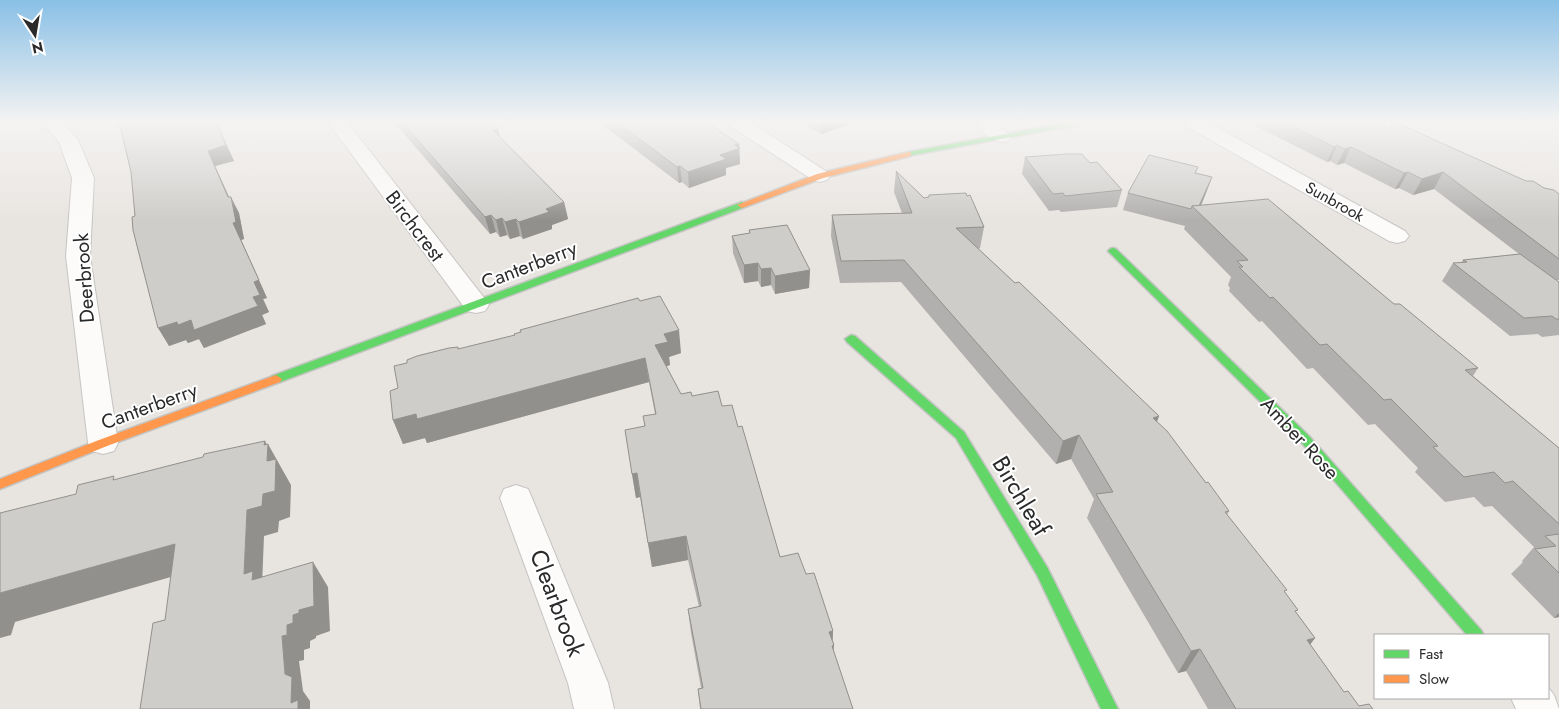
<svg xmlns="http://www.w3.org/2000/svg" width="1559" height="709" viewBox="0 0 1559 709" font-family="Jost,sans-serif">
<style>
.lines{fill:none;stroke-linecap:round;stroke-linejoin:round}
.street-casing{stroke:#c4c4c3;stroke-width:2}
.fast-casing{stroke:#c4c4c3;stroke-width:3}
.slow-casing{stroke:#c4c4c3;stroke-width:3}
.street{fill:#fcfbfa;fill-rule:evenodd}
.fast{fill:#63d668;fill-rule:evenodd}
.slow{fill:#ff974d;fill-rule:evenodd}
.wall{fill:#b2b0ae}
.shaded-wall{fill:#91908d}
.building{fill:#cfcdca;stroke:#91908d}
.labels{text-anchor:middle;stroke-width:4;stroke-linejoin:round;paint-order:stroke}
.far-street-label{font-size:16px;fill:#2a2a2a;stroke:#fff}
.street-label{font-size:20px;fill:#2a2a2a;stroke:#fff}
.near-street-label{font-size:24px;fill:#2a2a2a;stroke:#fff}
</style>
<rect width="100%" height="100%" fill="#e8e5e1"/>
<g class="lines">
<g class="street-casing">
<g id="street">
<polygon points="42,122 62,122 78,140 94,178 90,256 118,443 114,451 103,454 92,451 88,443 66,256 72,178 59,142"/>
<polygon points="328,122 347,122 485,299 489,305 485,311 476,313 467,311"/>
<polygon points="728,122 750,122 827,172 830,176 827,180 820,182 813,180 730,126"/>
<path d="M976,122H996L1011,137L1008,141C994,145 983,133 976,122Z"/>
<polygon points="1184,122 1207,122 1405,231 1409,236 1405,241 1397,243 1389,241 1186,126"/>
<polygon points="516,485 528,489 532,498 608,683 614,709 574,709 568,683 500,498 504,489"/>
<polygon points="1548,687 1554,695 1559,709 1516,709 1511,698 1548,698"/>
</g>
</g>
<g class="fast-casing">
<g id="fast">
<polygon points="1070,122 1086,122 1082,124 908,156 904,154 908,152"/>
<polygon points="742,202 747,205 745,207 280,382 272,382 270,379 272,376"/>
<polygon points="1113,248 1116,249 1309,436 1481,630 1484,635 1467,635 1301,442 1110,253 1108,251 1110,249"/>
<polygon points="851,335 855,336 964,432 1047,567 1118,709 1101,709 1037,575 956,438 847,342 845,339"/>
</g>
</g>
<g class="slow-casing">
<g id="slow">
<polygon points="908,152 911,152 911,156 823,178 745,207 742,208 737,205 817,174"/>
<polygon points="276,375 282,379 280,382 107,446 0,489 0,479 99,440"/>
</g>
</g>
<use href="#street" class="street"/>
<use href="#fast" class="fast"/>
<use href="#slow" class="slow"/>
</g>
<g class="wall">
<polygon points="116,122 216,122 234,161 215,166 229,197 239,213 244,239 241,240 267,298 263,299 269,312 262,315 266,324 204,348 199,339 188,343 186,340 169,346 135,216 131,172 121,129"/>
<polygon points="394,122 491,122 500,138 564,202 568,219 552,225 552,229 523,239 520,236 510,239 507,235 500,237 496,232 490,234"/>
<polygon points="599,122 706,122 739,144 740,164 726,168 726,175 689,188 682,182 679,183"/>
<polygon points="800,122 856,122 821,134"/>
<polygon points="1248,122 1372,122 1389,129 1559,194 1559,280 1556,280 1559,282 1559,335 1542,337 1538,334 1510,336 1442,281 1453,263 1461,263 1463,260 1519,254 1434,189 1413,195 1399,188 1395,189 1344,163 1337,165 1330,161 1327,162"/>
<polygon points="1025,157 1090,163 1122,190 1117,207 1061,212 1059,210 1049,211 1022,174"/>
<polygon points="1198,167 1196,173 1212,177 1201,206 1394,304 1478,368 1473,376 1559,448 1559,617 1554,618 1511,574 1523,562 1522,561 1534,547 1492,506 1484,507 1474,497 1445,502 1415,472 1418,468 1375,424 1368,425 1313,368 1307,369 1262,321 1259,322 1229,291 1230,288 1228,285 1231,277 1184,229 1185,226 1123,210 1128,193"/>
<polygon points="896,171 924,198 929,197 929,195 984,227 980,248 978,249 1015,283 1159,416 1157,422 1229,511 1227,515 1285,593 1296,613 1315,638 1310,644 1344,692 1359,706 1373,709 1208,709 1186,671 1178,673 1087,518 1094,499 1071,459 1056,464 901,282 840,283 831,236 832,215 902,213 894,192"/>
<polygon points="749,230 810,270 809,288 775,294 771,285 761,287 758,281 744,283 733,253 732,236 749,234"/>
<polygon points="640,301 681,353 669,357 670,365 666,366 681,394 692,396 722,406 738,427 780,557 806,574 833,631 833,642 834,645 833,652 853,709 700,709 698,689 701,688 691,633 688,609 699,607 688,560 652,567 640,497 636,498 632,474 644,426 655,414 649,382 427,443 425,438 403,444 393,420 398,388 515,335"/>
</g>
<g class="shaded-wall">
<polygon points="216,122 234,161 215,166 233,206 231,197 239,213 244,239 241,240 267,298 263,299 269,312 262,315 266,324 204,348 199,339 188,343 186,340 169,346 158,328 253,297 254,282 208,151"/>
<polygon points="822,122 856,122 821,134"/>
<polygon points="498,129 502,144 493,130"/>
<polygon points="739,144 740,164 726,168 726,175 689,188 688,172"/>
<polygon points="1337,145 1330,161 1327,162 1334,147"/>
<polygon points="1351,147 1344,163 1337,165 1345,149"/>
<polygon points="680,166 682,182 679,183 677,167"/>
<polygon points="1408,172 1399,188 1395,189 1404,173"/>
<polygon points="1443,172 1434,189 1413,195 1422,179"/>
<polygon points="1212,177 1206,193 1198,212 1197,211"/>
<polygon points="564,202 568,219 552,225 552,229 523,239 519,222 546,209"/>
<polygon points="491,215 496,232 490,234 485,217"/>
<polygon points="502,218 507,235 500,237 496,220"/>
<polygon points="516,219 520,236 510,239 505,222"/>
<polygon points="758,263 758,281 744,283 744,265"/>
<polygon points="771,268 771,285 761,287 761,269"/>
<polygon points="810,270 809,288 775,294 775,276"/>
<polygon points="679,330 681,353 669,357 670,365 658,369 655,345 664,334"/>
<polygon points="645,358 649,382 427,443 425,438 403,444 393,420"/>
<polygon points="1159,416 1150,439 1153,418"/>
<polygon points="1079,435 1071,459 1056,464 1063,441"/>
<polygon points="265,441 268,447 268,444 291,485 290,517 279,521 278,532 264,536 262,585 244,574 247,510 267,461 264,445"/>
<polygon points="637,473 640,497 636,498 632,474"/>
<polygon points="686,536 688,560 652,567 648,543"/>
<polygon points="175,544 195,570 15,622 11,635 0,638 0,593"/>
<polygon points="313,562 328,587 330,631 316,636 316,638 310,641 310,648 304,650 304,660 299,661 303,691 310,701 310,709 296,709 291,703 285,674 282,636 287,625 293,615 299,610"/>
<polygon points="1559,613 1559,617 1554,618"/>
<polygon points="833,631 832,646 834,645 832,669 829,632"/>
<polygon points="1315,638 1298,661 1307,640"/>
<polygon points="1200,649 1186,671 1178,673 1191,651"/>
</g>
<g class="building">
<polygon points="119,122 216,122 226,145 208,151 228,197 231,197 236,222 233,223 259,280 254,282 260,295 253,297 258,306 194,330 191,320 178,325 177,322 158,328 133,230 132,217 135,216 131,172"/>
<polygon points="402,122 491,122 498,129 493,130 564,202 546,209 549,212 519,222 516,219 505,222 502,218 496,220 491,215 485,217"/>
<polygon points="617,122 706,122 739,144 735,145 740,148 720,155 726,159 688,172 680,166 677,167"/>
<polygon points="1285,122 1372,122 1389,129 1394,122 1395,122 1526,181 1533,181 1544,188 1554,190 1559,194 1559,259 1443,172 1422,179 1408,172 1404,173 1351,147 1345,149 1337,145 1334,147"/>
<polygon points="1068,154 1082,154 1090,163 1097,162 1122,190 1065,196 1063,193 1053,194 1025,157"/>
<polygon points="1149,155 1198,167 1195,173 1212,177 1199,206 1192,206 1191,209 1128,193"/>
<polygon points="896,171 924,198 929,197 929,195 966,193 967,196 970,195 984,227 956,228 1015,283 1019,282 1159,416 1153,418 1167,431 1206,483 1208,482 1229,511 1225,512 1287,590 1284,591 1298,610 1295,611 1315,638 1307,640 1344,692 1348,691 1359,706 1369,704 1373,709 1236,709 1200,649 1191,651 1096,494 1113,492 1079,435 1063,441 904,260 841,261 832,215 912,213"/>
<polygon points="1268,199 1394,304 1400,304 1478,368 1465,370 1559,448 1559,524 1513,481 1505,483 1494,472 1464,477 1433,447 1438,446 1391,399 1384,400 1327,344 1320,345 1273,297 1270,298 1239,267 1243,267 1237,261 1248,260 1192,206"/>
<polygon points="787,225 810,270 775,276 771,268 761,269 758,263 744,265 732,236 750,233 749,230"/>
<polygon points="1520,254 1559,282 1559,319 1556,319 1552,316 1524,318 1453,263 1467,262 1463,260"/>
<polygon points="660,296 679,330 664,334 668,342 655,345 681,394 691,392 692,396 718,391 722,406 732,405 738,427 742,426 780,557 798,553 806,574 814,573 833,631 829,632 834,645 832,646 853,709 701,709 698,689 703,688 688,609 701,606 686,536 648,543 637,473 632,474 625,430 645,426 643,416 656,414 645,358 417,419 416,414 393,420 390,391 398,388 394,366 407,363 407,360 417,356 449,348 458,347 458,349 515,335 514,334 521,332 520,330 638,298 640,301"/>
<polygon points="265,441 264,445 268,444 267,461 276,459 275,491 263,494 262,506 247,510 244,574 253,571 252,580 313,562 314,606 299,610 299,613 293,615 293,623 287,625 287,635 282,636 285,674 292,677 291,703 298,700 298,709 140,709 153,623 165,620 175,544 0,593 0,513 76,494 78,485 114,476 113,480 203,457 204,454"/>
<polygon points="1559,534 1559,573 1535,549 1556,546 1545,536"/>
</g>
<linearGradient id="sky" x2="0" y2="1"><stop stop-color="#89c0e6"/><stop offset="0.55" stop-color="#f5f3f2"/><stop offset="1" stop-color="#f5f3f2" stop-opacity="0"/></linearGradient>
<rect width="1559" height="221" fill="url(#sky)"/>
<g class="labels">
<g class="far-street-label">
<text transform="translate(1335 201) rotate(29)" y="6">Sunbrook</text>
</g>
<g class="street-label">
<text transform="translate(415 226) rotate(53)" y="7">Birchcrest</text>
<text transform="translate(529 265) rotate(-21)" y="7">Canterberry</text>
<text transform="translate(84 278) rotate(-94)" y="7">Deerbrook</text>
<text transform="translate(149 406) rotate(-20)" y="7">Canterberry</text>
<text transform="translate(1300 438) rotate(47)" y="7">Amber Rose</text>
</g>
<g class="near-street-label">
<text transform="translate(1021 496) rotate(59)" y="8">Birchleaf</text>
<text transform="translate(557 603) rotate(69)" y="8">Clearbrook</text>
</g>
</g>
<rect x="1374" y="634" width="175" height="65" fill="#ffffff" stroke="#aaaaaa"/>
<rect x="1384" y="650" width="25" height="8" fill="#63d668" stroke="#aaaaaa"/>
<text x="1419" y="659" font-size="15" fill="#2a2a2a">Fast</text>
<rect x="1384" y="675" width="25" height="8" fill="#ff974d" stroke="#aaaaaa"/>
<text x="1419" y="684" font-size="15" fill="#2a2a2a">Slow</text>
<g transform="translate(35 35) rotate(168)" stroke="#ffffff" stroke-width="4" paint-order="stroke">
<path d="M0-4L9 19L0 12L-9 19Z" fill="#2a2a2a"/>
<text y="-8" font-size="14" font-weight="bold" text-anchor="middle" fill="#2a2a2a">N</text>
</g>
</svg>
